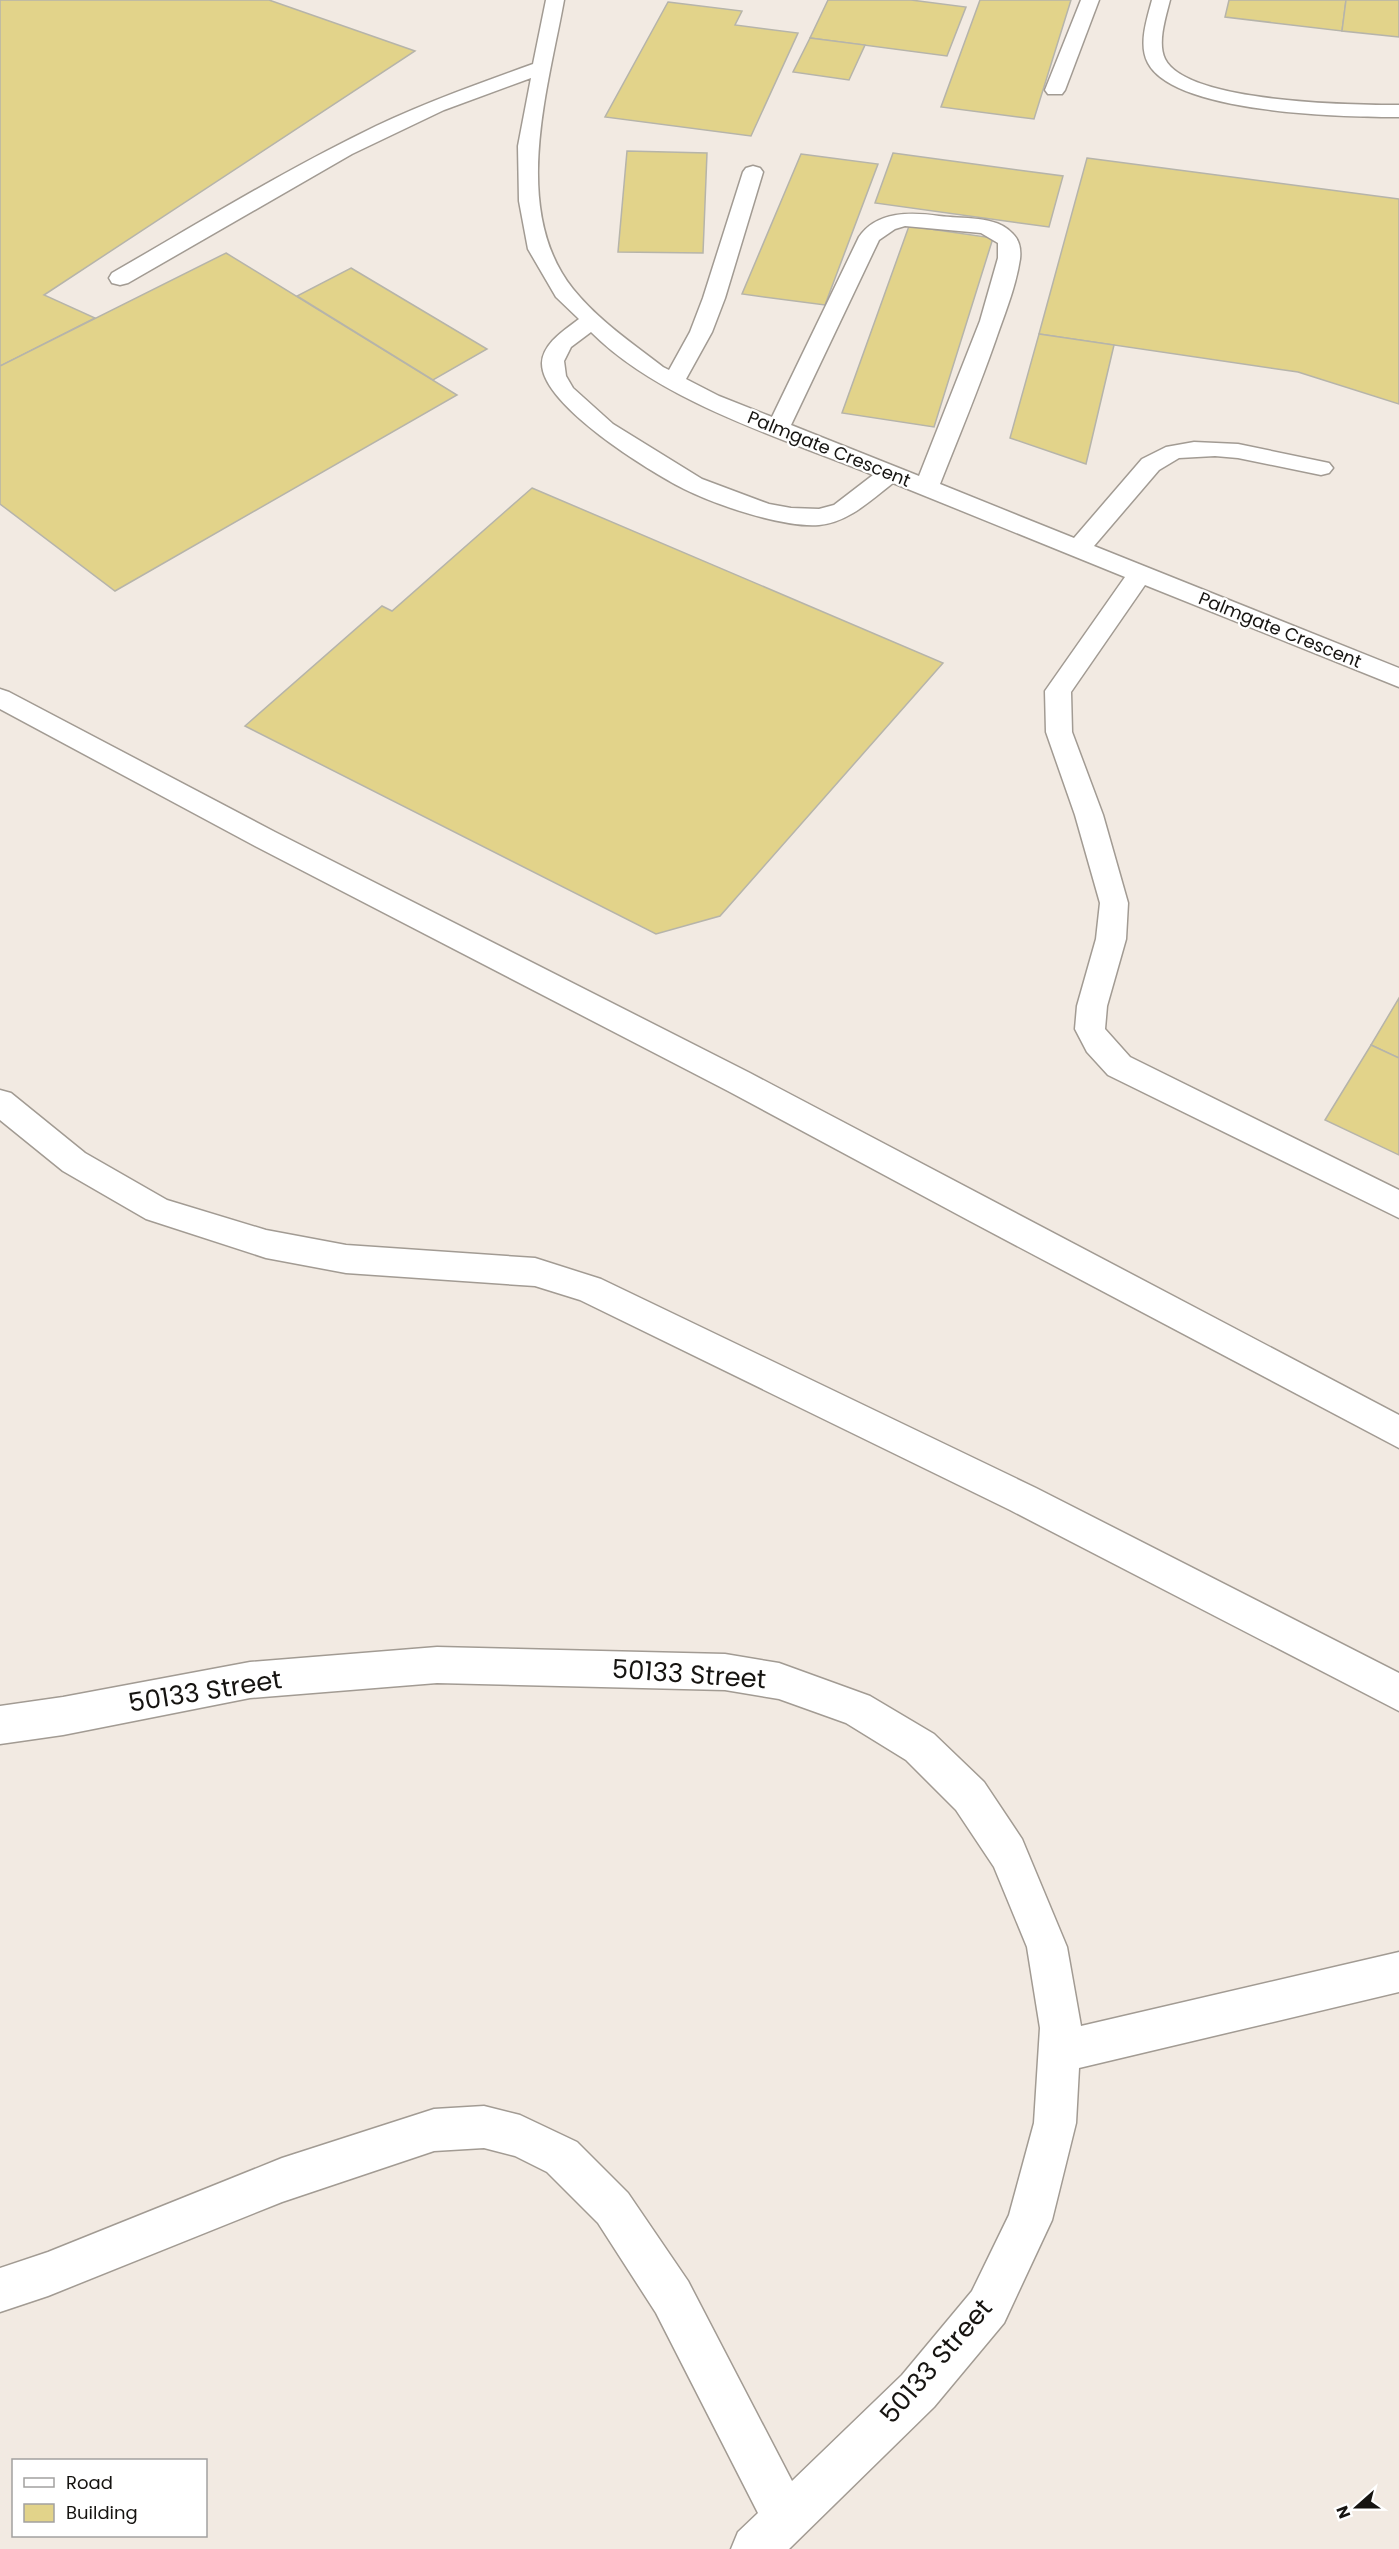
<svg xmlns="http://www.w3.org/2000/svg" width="1399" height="2549" viewBox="0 0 1399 2549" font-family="Poppins,sans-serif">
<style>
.building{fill:#e2d38a;stroke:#b6b4aa;stroke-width:1.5}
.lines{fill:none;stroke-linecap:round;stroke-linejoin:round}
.lane-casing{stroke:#a29b93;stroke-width:3}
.street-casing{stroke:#a29b93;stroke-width:3}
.lane{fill:#fff;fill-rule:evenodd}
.street{fill:#fff;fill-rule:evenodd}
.labels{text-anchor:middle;stroke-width:4.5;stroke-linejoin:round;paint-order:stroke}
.far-street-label{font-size:18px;fill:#161411;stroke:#fff}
.near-street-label{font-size:26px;fill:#161411;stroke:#fff}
</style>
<rect width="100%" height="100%" fill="#f2eae2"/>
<g class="building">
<polygon points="0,0 269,0 415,51 44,295 95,318 0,366"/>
<polygon points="828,0 911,0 966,7 947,56 810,38"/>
<polygon points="980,0 1071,0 1034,119 941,107"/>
<polygon points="1229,0 1346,0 1342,31 1225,17"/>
<polygon points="1346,0 1399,0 1399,37 1342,31"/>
<polygon points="668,2 742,11 735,25 798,33 751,136 605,117"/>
<polygon points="810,38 865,45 849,80 793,72"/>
<polygon points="627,151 707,153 703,253 618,252"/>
<polygon points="893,153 1063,176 1049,227 875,203"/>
<polygon points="801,154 878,164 825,305 742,294"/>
<polygon points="1087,158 1399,199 1399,404 1298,372 1039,334"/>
<polygon points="909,226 993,238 934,427 842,413"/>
<polygon points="226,253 457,395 115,591 0,504 0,366"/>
<polygon points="351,268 487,349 433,380 297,296"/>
<polygon points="1039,334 1114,345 1086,464 1010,438"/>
<polygon points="532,488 943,663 720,916 656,934 245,726 382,606 392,611"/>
<polygon points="1399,998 1399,1058 1371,1045"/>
<polygon points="1371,1045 1399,1058 1399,1155 1325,1120"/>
</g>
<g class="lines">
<g class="lane-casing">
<g id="lane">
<path d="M546,0H564C548,89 510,210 573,289C598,320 632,343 663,367L669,370L690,332L703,298L743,172L746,168L753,166L760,168L763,172L725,298L712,332L686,379L719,396L772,417L859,237C877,211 911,212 939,216C961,219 997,215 1013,234C1020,241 1021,250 1020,259C1016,286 1005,313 996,339C979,388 959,436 940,484L1074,538L1142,459L1166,447L1194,442L1238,444L1329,463L1333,468L1329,473L1321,475L1238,458L1215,456L1179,458L1159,470L1094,546L1399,668V687L1145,585L1071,692L1072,732L1103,815L1128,903L1126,939L1107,1006L1105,1029L1130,1057L1399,1190V1218L1108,1075L1087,1052L1075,1029L1077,1006L1096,939L1100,903L1075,815L1046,732L1045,691L1125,577L893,483C871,500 849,522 819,525C784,528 716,505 684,489C649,471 541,405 542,363C543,343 565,330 579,319L556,297L528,249L519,201L518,146L531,78L444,110L352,154L128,283L120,285L112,283L109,278L112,273C199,223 285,170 376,126C427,102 480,83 533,64ZM905,226L981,233L998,243V258L980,321L919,476L791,425L879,240L895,229ZM591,332C661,402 782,438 873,475L834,505L819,509L791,508L769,504L702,479L613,424L573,388L566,376L564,361L571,347Z"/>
<polygon points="1081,0 1099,0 1065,90 1062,94 1048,94 1045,90"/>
<path d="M1152,0H1170C1166,16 1157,43 1165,59C1187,103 1353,105 1399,105V117C1346,117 1175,114 1148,63C1138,45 1147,19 1152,0Z"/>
<polygon points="0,689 9,692 275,832 750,1073 1399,1415 1399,1448 968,1220 728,1091 255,846 0,709"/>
</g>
</g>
<g class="street-casing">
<g id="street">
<polygon points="0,1090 11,1093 85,1153 167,1200 266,1230 346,1245 535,1258 601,1279 1036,1488 1399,1673 1399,1711 1010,1510 580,1300 535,1286 346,1273 266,1258 146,1219 63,1171 0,1120"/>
<polygon points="437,1647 725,1654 779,1663 870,1696 934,1734 984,1782 1022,1839 1067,1947 1081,2026 1399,1952 1399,1992 1079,2068 1076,2123 1052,2220 1004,2323 934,2407 789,2549 731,2549 738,2532 758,2513 656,2313 598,2223 547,2172 515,2156 484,2148 434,2151 282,2202 48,2296 0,2312 0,2268 48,2252 282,2158 434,2109 484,2106 520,2115 577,2142 628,2193 688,2281 792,2481 902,2375 972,2291 1009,2215 1034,2123 1040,2028 1027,1947 994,1867 956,1810 906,1760 846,1723 779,1699 725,1690 437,1683 250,1698 63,1735 0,1744 0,1706 63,1697 250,1662"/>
</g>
</g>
<use href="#lane" class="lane"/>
<use href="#street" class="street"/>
</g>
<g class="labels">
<g class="far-street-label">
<text transform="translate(829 449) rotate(22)" y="6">Palmgate Crescent</text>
<text transform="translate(1280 630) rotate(22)" y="6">Palmgate Crescent</text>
</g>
<g class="near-street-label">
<text transform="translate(689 1674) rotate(4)" y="9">50133 Street</text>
<text transform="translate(205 1691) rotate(-9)" y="9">50133 Street</text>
<text transform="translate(936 2361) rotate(-49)" y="9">50133 Street</text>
</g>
</g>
<rect x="12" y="2459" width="195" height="78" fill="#ffffff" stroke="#a2a1a0" stroke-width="1.5"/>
<rect x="24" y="2478" width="30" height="9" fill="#ffffff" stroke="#a2a1a0" stroke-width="1.5"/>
<text x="66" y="2489" font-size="18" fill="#161411">Road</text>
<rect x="24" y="2504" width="30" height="18" fill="#e2d38a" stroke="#a2a1a0" stroke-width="1.5"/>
<text x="66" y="2519" font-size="18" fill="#161411">Building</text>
<g transform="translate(1357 2507) rotate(249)" stroke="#ffffff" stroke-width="4.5" paint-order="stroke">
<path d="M0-4.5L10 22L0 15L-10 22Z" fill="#161411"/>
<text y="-9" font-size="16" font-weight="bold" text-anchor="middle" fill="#161411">N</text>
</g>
</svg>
